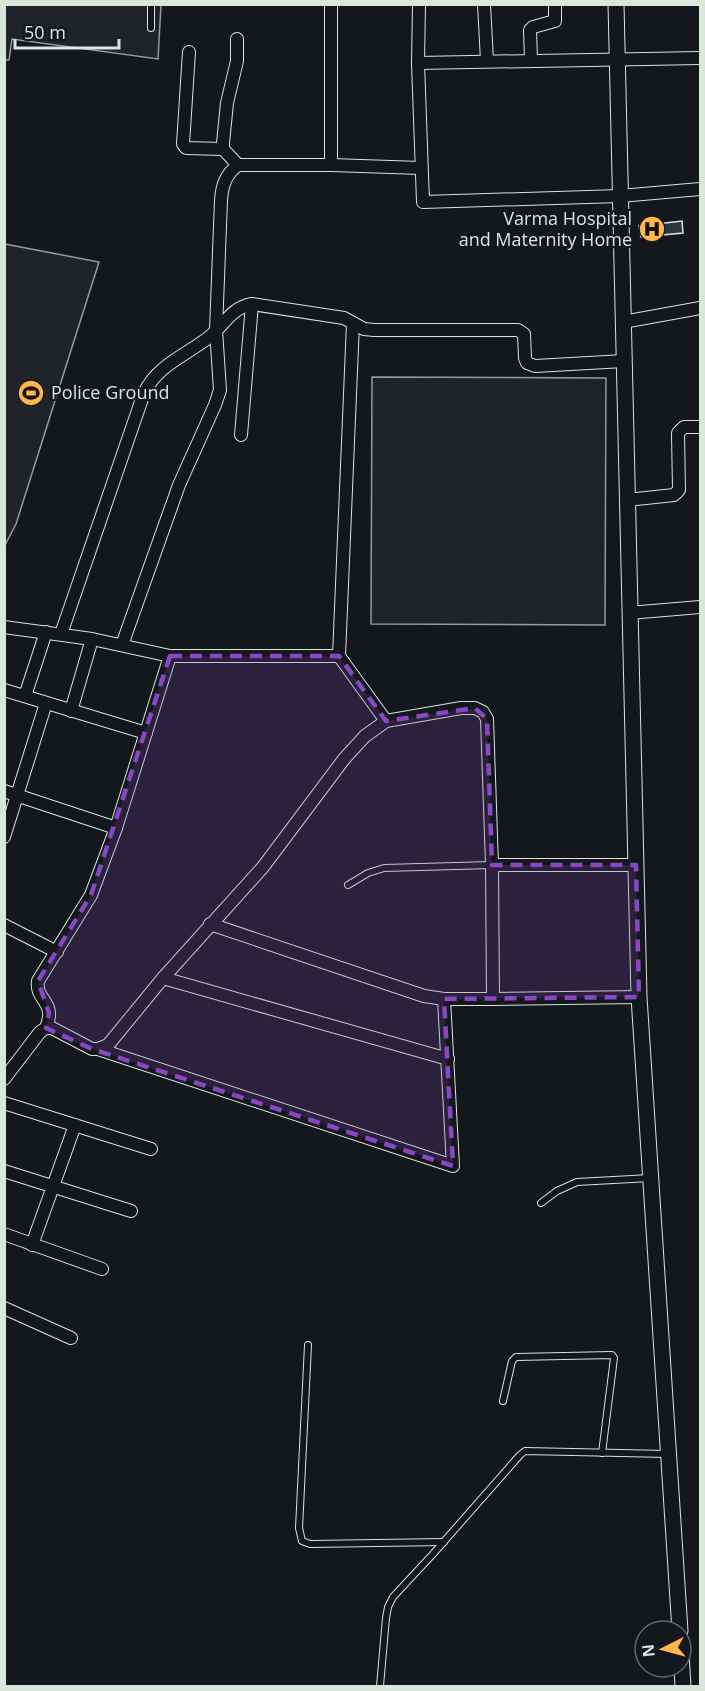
<svg xmlns="http://www.w3.org/2000/svg" width="705" height="1691" viewBox="0 0 705 1691" font-family="'Open Sans',sans-serif">
<style>
.green{fill:#202428;stroke:#939e99;stroke-width:1.5}
.building{fill:#2c363c;stroke:#d8e6dc;stroke-width:1.5}
.lines{fill:none;stroke-linecap:round;stroke-linejoin:round}
.service-casing{stroke:#d8e6dc;stroke-width:8}
.minor-casing{stroke:#d8e6dc;stroke-width:14}
.tertiary-casing{stroke:#d8e6dc;stroke-width:17}
.service{stroke:#14181c;stroke-width:6}
.minor{stroke:#14181c;stroke-width:12}
.tertiary{stroke:#14181c;stroke-width:15}
.marked{fill:#8948c3;fill-opacity:0.2;stroke:#8948c3;stroke-width:4.5;stroke-dasharray:12 8;stroke-linejoin:round}
.labels{text-anchor:middle;stroke-width:4.5;stroke-linejoin:round;paint-order:stroke}
.poi-label{font-size:18px;fill:#d8e6dc;stroke:#14181c;text-anchor:end}
</style>
<rect width="100%" height="100%" fill="#14181c"/>
<g class="green">
<polygon points="4,5 161,5 158,59 12,39 9,60 5,60"/>
<polygon points="5,244 99,262 16,524 5,545"/>
<polygon points="372,377 606,378 605,625 371,624"/>
</g>
<polygon class="building" points="682,221 683,233 641,237 639,226"/>
<g class="lines">
<g class="service-casing">
<g id="service">
<polyline points="151,4 151,28"/>
<polyline points="348,885 368,873 384,868 492,865"/>
<polyline points="541,1203 557,1191 577,1182 650,1178"/>
<polyline points="308,1345 299,1528 302,1541 310,1544 444,1542"/>
<polyline points="503,1401 512,1361 516,1357 612,1355 614,1358 602,1453"/>
<polyline points="380,1686 386,1618 388,1607 393,1597 433,1554 520,1455 525,1451 668,1454"/>
</g>
</g>
<g class="minor-casing">
<g id="minor">
<polyline points="331,4 331,165"/>
<polyline points="419,4 418,63 423,202 620,196 700,189"/>
<polyline points="484,4 487,61"/>
<polyline points="237,39 237,61 227,103 223,143 223,149 238,165"/>
<polyline points="189,52 183,144 186,148 223,149"/>
<polyline points="531,60 530,30 533,27 555,21 555,4"/>
<polyline points="418,63 700,58"/>
<polyline points="623,322 700,308"/>
<polyline points="241,435 252,304"/>
<polyline points="627,500 674,495 679,490 678,433 684,427 700,427"/>
<polyline points="629,613 700,607"/>
<polyline points="4,627 92,639 170,656 339,656 386,721"/>
<path d="M61,634L144,393C158,365 184,356 208,338C224,326 230,308 252,304L344,318L364,329L374,330H518L524,334L525,358L527,363L535,366L624,361"/>
<path d="M122,645L179,485L215,405L220,390L216,330L221,200C222,185 226,174 238,165H331L421,168"/>
<polyline points="339,656 353,323"/>
<polyline points="4,690 146,733"/>
<polyline points="25,696 46,632"/>
<polyline points="71,711 92,639"/>
<polyline points="4,791 116,828"/>
<polyline points="4,837 46,703"/>
<polyline points="210,924 424,996 444,999 493,999 492,865"/>
<polyline points="4,925 57,952"/>
<polyline points="163,978 448,1059"/>
<polyline points="493,999 639,997"/>
<path d="M46,1028C57,1001 35,1001 38,981L91,895L116,828L170,656"/>
<polyline points="98,1049 453,1166 444,999"/>
<polyline points="4,1079 40,1032 46,1028 52,1028 92,1049 98,1049 108,1045 163,978 263,867 344,759 365,736 386,721 461,708 475,708 483,712 487,719 492,865 636,865"/>
<polyline points="4,1103 151,1149"/>
<polyline points="4,1171 131,1211"/>
<polyline points="4,1234 102,1269"/>
<polyline points="32,1245 75,1125"/>
<polyline points="4,1308 71,1338"/>
</g>
</g>
<g class="tertiary-casing">
<g id="tertiary">
<polyline points="616,4 639,997 680,1631"/>
<polyline points="681,1653 683,1686"/>
</g>
</g>
<use href="#service" class="service"/>
<use href="#minor" class="minor"/>
<use href="#tertiary" class="tertiary"/>
</g>
<path class="marked" d="M170,656H339L386,721L475,708L487,719L492,865H636L639,997L444,999L453,1166L92,1049L46,1028L49,1013L38,981L91,895Z"/>
<defs>
<g id="hospital-disc" transform="scale(1.35)"><circle r="9.5" fill="#ffb74d" stroke="#14181c"/><path d="M-5-5h3v3.5h4V-5h3V5h-3V1.5h-4V5h-3Z" fill="#111"/></g>
<g id="stadium-disc" transform="scale(1.35)"><circle r="9.5" fill="#ffb74d" stroke="#14181c"/><path d="M0-5a6.5 5 0 1 0 0 10a6.5 5 0 1 0 0-10ZM-3.5-1.8h7v3.6h-7Z" fill="#111"/></g>
</defs>
<g fill-rule="evenodd">
<use href="#hospital-disc" x="652" y="229"/>
<use href="#stadium-disc" x="31" y="393"/>
</g>
<g class="labels">
<g class="poi-label">
<text x="632" y="225">Varma Hospital<tspan x="632" dy="21">and Maternity Home</tspan></text>
<text x="51" y="399" text-anchor="start">Police Ground</text>
</g>
</g>
<rect width="705" height="1691" fill="none" stroke="#d8e6dc" stroke-width="12"/>
<g transform="translate(663 1649) rotate(264)"><circle r="28" fill="#14181c" stroke="#626a69" stroke-width="1.5"/>
<path d="M0-4.5L10 22L0 15L-10 22Z" fill="#ffb74d"/>
<text y="-9" font-size="16" font-weight="bold" text-anchor="middle" fill="#d8e6dc">N</text>
</g>
<path d="M15 39v9h104v-9" fill="none" stroke="#d8e6dc" stroke-width="3"/>
<text x="24" y="39" font-size="18" fill="#d8e6dc" stroke="#14181c" stroke-width="4.5" paint-order="stroke">50 m</text>
</svg>
